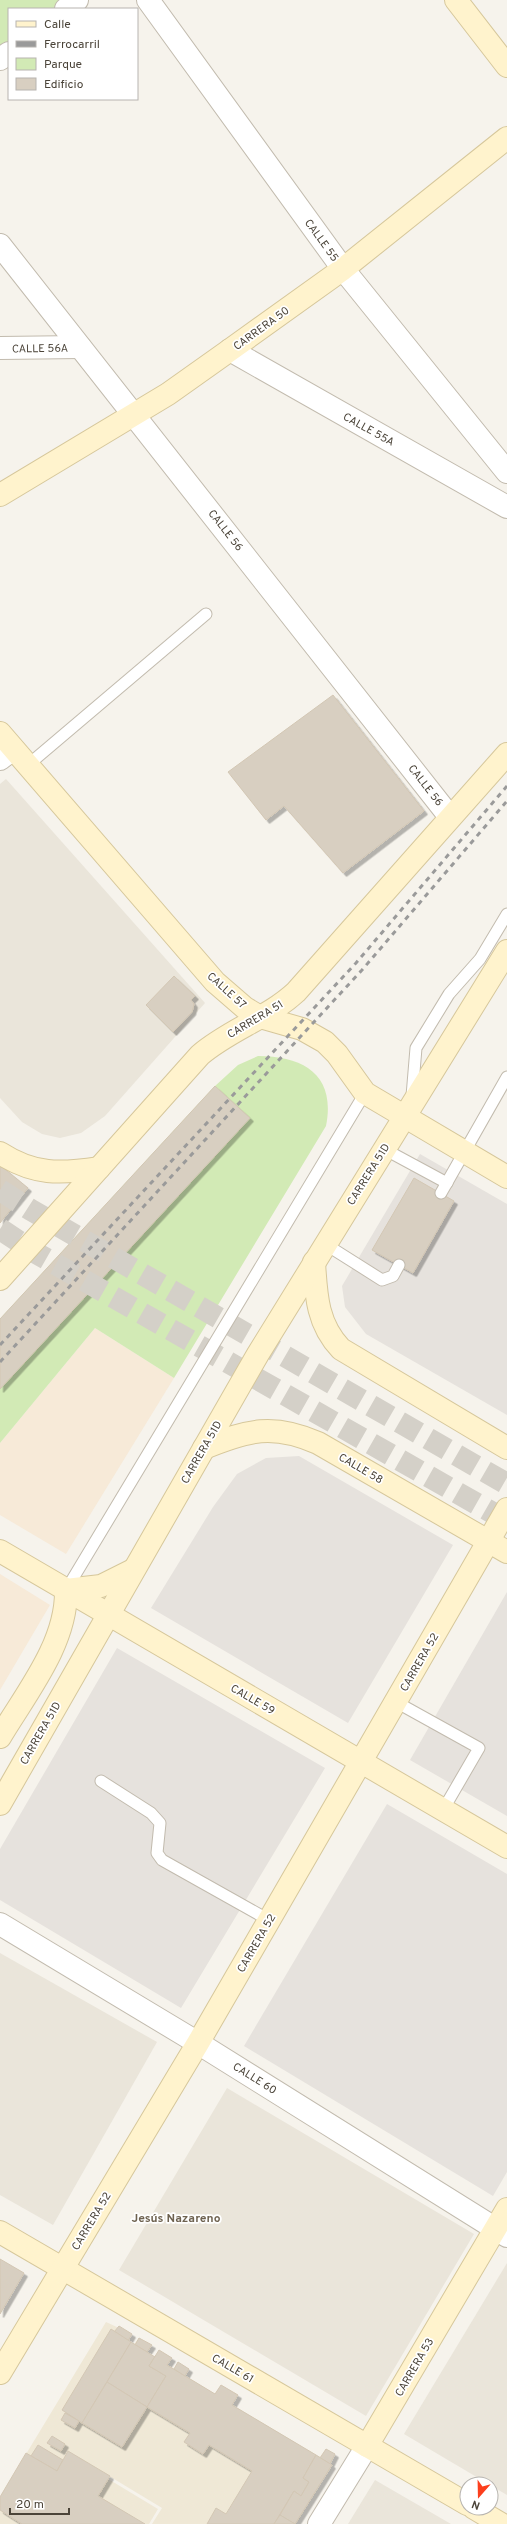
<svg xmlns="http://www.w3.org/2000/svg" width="507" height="2524" viewBox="0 0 507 2524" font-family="Overpass,sans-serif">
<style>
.residential{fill:#eae5da}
.commercial{fill:#f7ead8}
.industrial{fill:#e6e2dd}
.education{fill:#efe8d6}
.green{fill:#d2eab5}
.building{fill:#d8cfc1;stroke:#d3c7b4;filter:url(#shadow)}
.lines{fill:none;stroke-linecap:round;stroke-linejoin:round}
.primary-tunnel{stroke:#d4d0c8;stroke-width:22;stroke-dasharray:22 11;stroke-linecap:butt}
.lane-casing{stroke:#c2bbae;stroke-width:13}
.street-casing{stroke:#c2bbae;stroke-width:24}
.secondary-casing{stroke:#d6c79b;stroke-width:24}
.lane{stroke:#fff;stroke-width:11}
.street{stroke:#fff;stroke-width:22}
.secondary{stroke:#fff3cd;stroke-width:22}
.rail{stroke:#9a9a9a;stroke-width:3;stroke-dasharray:5 5;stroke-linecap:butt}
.labels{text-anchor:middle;stroke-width:3.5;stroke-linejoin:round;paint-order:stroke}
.street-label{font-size:11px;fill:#4b4439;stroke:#fff}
.neighbourhood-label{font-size:12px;font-weight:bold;fill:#6e6250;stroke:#fff}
</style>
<defs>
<filter id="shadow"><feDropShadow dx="3.5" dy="3.5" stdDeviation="0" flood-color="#0004"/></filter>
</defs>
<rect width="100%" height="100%" fill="#f6f3ec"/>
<g class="residential">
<polygon points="6,779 205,1003 105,1116 81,1133 60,1138 42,1134 22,1122 0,1098 0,784"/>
<polygon points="0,1953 157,2042 53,2225 0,2195"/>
<polygon points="227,2088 474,2234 366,2416 119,2270"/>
<polygon points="507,2263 507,2495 404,2434"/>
<polygon points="375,2480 451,2524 348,2524"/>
</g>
<g class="commercial">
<polygon points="95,1328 174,1378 66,1554 0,1515 0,1443"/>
<polygon points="0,1574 50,1605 0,1690"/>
</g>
<g class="industrial">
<polygon points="420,1154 507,1204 507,1415 366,1334 345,1307 342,1286"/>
<polygon points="299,1456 453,1545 348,1723 151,1608 213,1507 237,1474 266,1458"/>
<polygon points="507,1592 507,1816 410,1760"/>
<polygon points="117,1648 325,1768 181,2008 0,1900 0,1849"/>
<polygon points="387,1804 507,1874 507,2172 493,2196 244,2046"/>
</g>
<polygon class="education" points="106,2322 132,2334 128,2341 134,2344 139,2338 152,2345 147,2352 155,2357 159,2350 172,2358 167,2365 174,2369 178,2362 189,2369 185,2376 215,2394 221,2385 238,2395 232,2405 320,2457 326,2449 335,2454 330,2463 332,2465 296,2524 152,2524 162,2508 71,2453 70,2456 158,2509 149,2524 0,2524 0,2497"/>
<g class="green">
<polygon points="0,0 72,0 60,9 9,9 9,48 0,55"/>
<path d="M258,1056C305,1056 336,1076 326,1126L174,1378L95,1328L0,1443V1319L215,1086L238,1065Z"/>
</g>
<g class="building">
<polygon points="333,695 424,811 343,873 284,806 266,820 228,772"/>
<polygon points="174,976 195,996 191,1000 194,1004 192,1012 173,1032 146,1005"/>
<polygon points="215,1086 250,1118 0,1389 0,1319"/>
<polygon points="0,1165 28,1188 0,1223"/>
<polygon points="414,1178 454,1201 413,1273 372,1250"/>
<polygon points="0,2259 24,2273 0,2314"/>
<polygon points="119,2326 132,2334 128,2341 114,2332"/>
<polygon points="111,2329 131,2342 82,2423 62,2410"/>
<polygon points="139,2338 152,2345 147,2352 135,2345"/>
<polygon points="131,2342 155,2357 149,2366 166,2376 147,2407 107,2382"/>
<polygon points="159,2350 172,2358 167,2365 215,2394 221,2385 238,2395 232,2405 316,2455 303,2478 309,2482 301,2496 294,2491 274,2524 207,2524 216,2508 226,2514 252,2471 209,2445 203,2454 184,2442 190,2433 147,2407 166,2376 149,2366"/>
<polygon points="178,2362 189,2369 185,2376 174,2369"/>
<polygon points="107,2382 147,2407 122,2447 82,2423"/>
<polygon points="65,2413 79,2421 75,2428 61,2420"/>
<polygon points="52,2436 65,2444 61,2451 47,2443"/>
<polygon points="38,2445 63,2460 57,2471 31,2456"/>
<polygon points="326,2449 335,2454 330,2464 320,2458"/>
<polygon points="68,2451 110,2476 98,2496 145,2524 22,2524 0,2510 0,2497 26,2453 57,2471"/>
<polygon points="316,2455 332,2465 295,2524 280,2515 294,2491 301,2496 309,2482 303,2478"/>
<polygon points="280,2515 295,2524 274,2524"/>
</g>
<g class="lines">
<g class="primary-tunnel">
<polyline points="0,1190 31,1210 507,1484"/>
<polyline points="0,1229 36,1253 507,1521"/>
</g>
<g class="lane-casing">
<g id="lane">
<polyline points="28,765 206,614"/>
<polyline points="412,1096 416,1048 449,994 480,959 507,914"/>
<polyline points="384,1149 447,1183"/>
<polyline points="441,1193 507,1077"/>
<polyline points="325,1244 382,1280 393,1276 399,1265"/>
<polyline points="66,1590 365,1093"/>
<polyline points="396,1702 479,1748 443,1810"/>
<polyline points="101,1781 151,1813 160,1823 157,1853 162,1860 269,1920"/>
</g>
</g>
<g class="street-casing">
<g id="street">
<polyline points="148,0 343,269 507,472"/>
<polyline points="66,9 77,0"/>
<polyline points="0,59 9,53"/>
<polyline points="0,245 450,817"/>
<polyline points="0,348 80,347"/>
<polyline points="230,350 507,507"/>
<polyline points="0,759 13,749"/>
<polyline points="0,1924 198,2043 507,2236"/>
<polyline points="319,2524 367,2446"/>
</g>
</g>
<g class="secondary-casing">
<g id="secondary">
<polyline points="456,0 507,66"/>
<polyline points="0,495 168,394 230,350 343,269 507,138"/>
<polyline points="0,733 215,982 245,1008 260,1017 302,1029 325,1042 337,1054 365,1093 507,1177"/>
<path d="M0,1153C34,1175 60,1174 99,1168"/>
<path d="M314,1262C316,1295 317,1324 341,1349L507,1448"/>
<path d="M0,1279L200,1055C229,1030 268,1018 296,992L507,754"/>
<path d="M204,1448C248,1430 273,1423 318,1443L507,1552"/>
<polyline points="0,1551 507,1847"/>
<path d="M0,1737C27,1692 67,1643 66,1590L101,1586L133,1570"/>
<polyline points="0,1804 258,1354 507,951"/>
<polyline points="0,2232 467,2504"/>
<polyline points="0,2373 198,2043 507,1509"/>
<polyline points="367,2446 507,2209"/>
<polyline points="474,2508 501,2524"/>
</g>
</g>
<use href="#lane" class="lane"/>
<use href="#street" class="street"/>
<use href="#secondary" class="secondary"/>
<g class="rail">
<polyline points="0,1345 356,963 507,786"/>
<polyline points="0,1362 362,970 507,801"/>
</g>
</g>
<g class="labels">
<g class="street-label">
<text transform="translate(322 240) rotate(54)" y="4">CALLE 55</text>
<text transform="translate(261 328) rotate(-36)" y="4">CARRERA 50</text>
<text transform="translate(40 348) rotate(-1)" y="4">CALLE 56A</text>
<text transform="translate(369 429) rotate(29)" y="4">CALLE 55A</text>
<text transform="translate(226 530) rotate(52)" y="4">CALLE 56</text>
<text transform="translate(426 785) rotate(52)" y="4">CALLE 56</text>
<text transform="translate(227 990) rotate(42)" y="4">CALLE 57</text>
<text transform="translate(255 1019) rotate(-31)" y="4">CARRERA 51</text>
<text transform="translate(368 1174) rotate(-58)" y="4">CARRERA 51D</text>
<text transform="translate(201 1452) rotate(-60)" y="4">CARRERA 51D</text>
<text transform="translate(361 1468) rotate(30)" y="4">CALLE 58</text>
<text transform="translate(419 1662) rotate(-60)" y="4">CARRERA 52</text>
<text transform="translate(253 1699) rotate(30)" y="4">CALLE 59</text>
<text transform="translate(40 1733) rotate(-60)" y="4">CARRERA 51D</text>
<text transform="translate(256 1943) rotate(-60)" y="4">CARRERA 52</text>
<text transform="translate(255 2078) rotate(32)" y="4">CALLE 60</text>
<text transform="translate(91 2221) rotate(-59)" y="4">CARRERA 52</text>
<text transform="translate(414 2367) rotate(-60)" y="4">CARRERA 53</text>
<text transform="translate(233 2368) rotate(30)" y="4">CALLE 61</text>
</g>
<g class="neighbourhood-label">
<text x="176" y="2222">Jesús Nazareno</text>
</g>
</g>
<rect x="8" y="8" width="130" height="92" fill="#ffffff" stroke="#b7b4b0"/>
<rect x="16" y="21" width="20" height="6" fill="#fff3cd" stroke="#b7b4b0"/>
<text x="44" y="28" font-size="12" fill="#4b4439">Calle</text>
<rect x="16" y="41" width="20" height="6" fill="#9a9a9a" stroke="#b7b4b0"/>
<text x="44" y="48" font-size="12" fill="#4b4439">Ferrocarril</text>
<rect x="16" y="58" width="20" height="12" fill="#d2eab5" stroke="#b7b4b0"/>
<text x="44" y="68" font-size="12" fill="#4b4439">Parque</text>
<rect x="16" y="78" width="20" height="12" fill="#d8cfc1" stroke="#b7b4b0"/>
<text x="44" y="88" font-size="12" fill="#4b4439">Edificio</text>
<g transform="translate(479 2496) rotate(200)"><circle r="19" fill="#ffffff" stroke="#b7b4b0"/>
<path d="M0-3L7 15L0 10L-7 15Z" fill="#fc3f1d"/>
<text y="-6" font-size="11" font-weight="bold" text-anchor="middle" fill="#4b4439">N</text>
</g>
<path d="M10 2508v6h59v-6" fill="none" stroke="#4b4439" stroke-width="2"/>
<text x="16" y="2508" font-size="12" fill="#4b4439" stroke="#ffffff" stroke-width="3" paint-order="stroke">20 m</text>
</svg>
